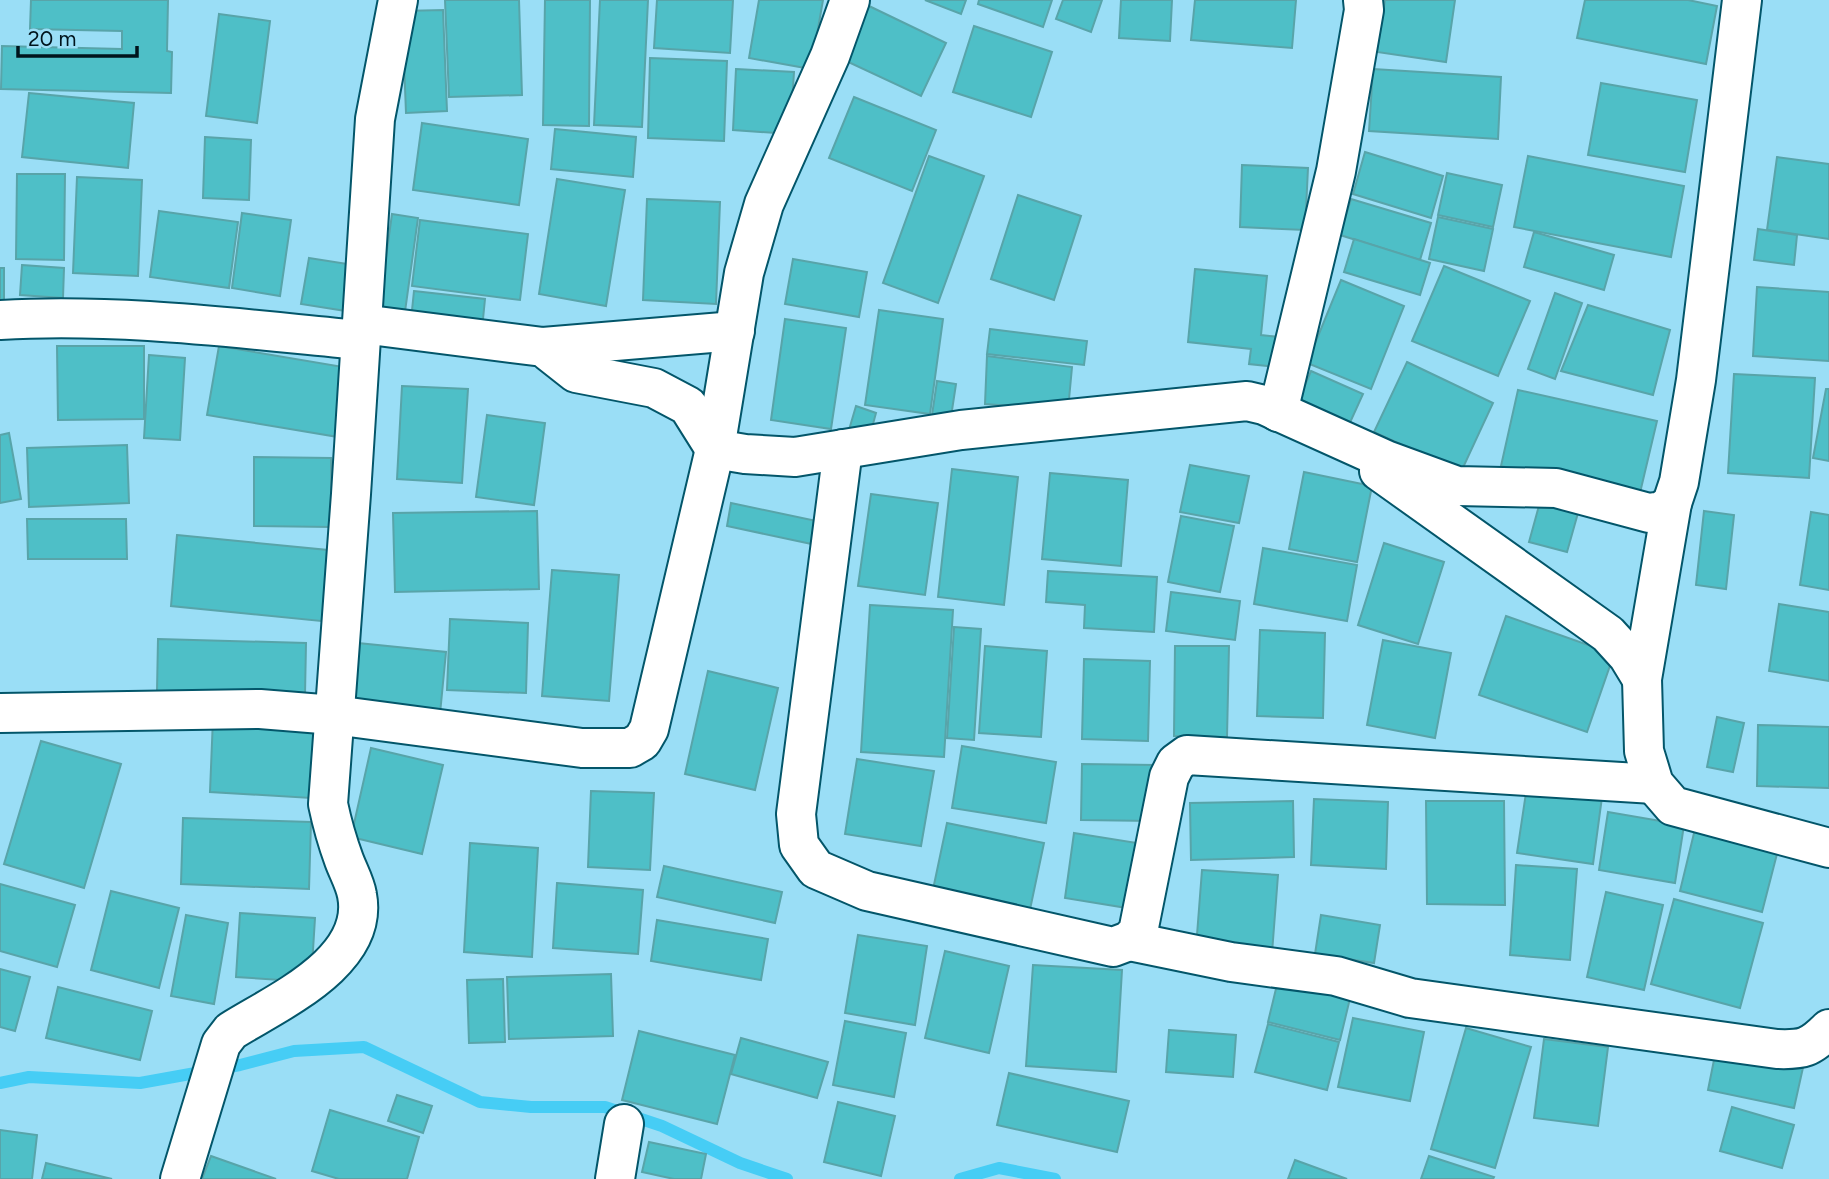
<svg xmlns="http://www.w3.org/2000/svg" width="1829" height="1179" viewBox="0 0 1829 1179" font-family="Figtree,sans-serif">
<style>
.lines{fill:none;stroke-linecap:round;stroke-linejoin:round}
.stream{stroke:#46cdf5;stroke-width:12}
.building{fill:#4ebfc7;stroke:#58a4a9;stroke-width:2}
.street-casing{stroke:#03566a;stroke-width:42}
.street{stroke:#fff;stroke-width:38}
</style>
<rect width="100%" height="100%" fill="#9adef6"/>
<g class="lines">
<g class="stream">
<polyline points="0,1083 29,1077 140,1083 240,1065 294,1051 364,1047 480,1102 531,1107 605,1107 662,1126 740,1163 787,1179"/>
<polyline points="960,1179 999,1168 1055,1179"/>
</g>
</g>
<g class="building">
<polygon points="31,0 168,0 167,51 172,52 171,93 1,89 2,46 122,49 122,31 30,29"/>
<polygon points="445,0 519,0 522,95 449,97"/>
<polygon points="545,0 590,0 589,126 543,125"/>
<polygon points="600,0 648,0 642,127 594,125"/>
<polygon points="657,0 733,0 730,53 654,48"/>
<polygon points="759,0 823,0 811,69 749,58"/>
<polygon points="925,0 966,0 961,14"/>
<polygon points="979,0 1052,0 1043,27 978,4"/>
<polygon points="1063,0 1102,0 1091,32 1056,19"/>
<polygon points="1121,0 1172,0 1170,41 1119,38"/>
<polygon points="1195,0 1296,0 1292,48 1191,40"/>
<polygon points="1385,0 1455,0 1446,62 1377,52"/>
<polygon points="1585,0 1688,0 1717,6 1706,64 1577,38"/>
<polygon points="869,6 946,43 921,96 844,60"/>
<polygon points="443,10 447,111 406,113 402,11"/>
<polygon points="219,14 270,21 257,123 206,116"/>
<polygon points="974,26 1052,52 1031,117 953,92"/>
<polygon points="650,58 727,61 724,141 648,138"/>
<polygon points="736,69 794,72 790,134 733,130"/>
<polygon points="1373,69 1501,77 1498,139 1369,131"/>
<polygon points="1601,83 1697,100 1685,172 1588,155"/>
<polygon points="29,93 134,103 128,168 22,157"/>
<polygon points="854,97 936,130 912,191 829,158"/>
<polygon points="422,123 528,139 519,205 413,190"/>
<polygon points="555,129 636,137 633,177 551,169"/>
<polygon points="205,137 251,140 249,200 203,198"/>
<polygon points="1365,152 1443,176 1431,218 1353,194"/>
<polygon points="929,156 984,176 938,303 883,283"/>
<polygon points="1528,156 1684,186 1671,257 1514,227"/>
<polygon points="1777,157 1829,164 1829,239 1767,230"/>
<polygon points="1242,165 1308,168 1305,230 1240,227"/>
<polygon points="1447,173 1502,185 1493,227 1438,215"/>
<polygon points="17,174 65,174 64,260 16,259"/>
<polygon points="77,177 142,180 138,276 73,273"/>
<polygon points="557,179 625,190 606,306 539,294"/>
<polygon points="1018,195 1081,216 1054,300 991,279"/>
<polygon points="647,199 720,202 716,304 643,300"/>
<polygon points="1351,199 1431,223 1420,260 1340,235"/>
<polygon points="159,211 238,222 229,288 150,277"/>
<polygon points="242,213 291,220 280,296 232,288"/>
<polygon points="392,214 418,218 403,326 377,323"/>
<polygon points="1438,217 1493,229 1484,271 1429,259"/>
<polygon points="420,220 528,234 520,300 412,286"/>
<polygon points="1758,229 1797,235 1794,265 1754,260"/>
<polygon points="1534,232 1614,255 1604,290 1524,267"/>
<polygon points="1354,239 1430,263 1420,295 1344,272"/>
<polygon points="309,258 354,265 346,311 301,304"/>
<polygon points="793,259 867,272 859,317 785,304"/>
<polygon points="22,265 64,268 63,298 20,295"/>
<polygon points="1444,266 1530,301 1498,376 1412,341"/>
<rect x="0" y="268" width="4" height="37"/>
<polygon points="1195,269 1267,276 1261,335 1279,337 1276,367 1249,364 1251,349 1188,342"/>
<polygon points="1341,280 1404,306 1371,389 1307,363"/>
<polygon points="1757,287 1829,292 1829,361 1753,356"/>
<polygon points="414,291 485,299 482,329 411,320"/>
<polygon points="1555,293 1582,303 1555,379 1528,369"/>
<polygon points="1588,305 1670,330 1653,395 1561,371"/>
<polygon points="879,310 943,319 930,414 865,405"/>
<polygon points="785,319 846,328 831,429 771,420"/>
<polygon points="990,329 1087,341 1084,365 987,354"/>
<polygon points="57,346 144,346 144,419 58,420"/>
<polygon points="219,346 355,369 344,438 207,415"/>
<polygon points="149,355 185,358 180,440 144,438"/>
<polygon points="987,356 1072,367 1068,410 985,404"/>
<polygon points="1407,362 1493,403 1461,472 1374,432"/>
<polygon points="1311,371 1363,394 1348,427 1297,404"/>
<polygon points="1734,374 1815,378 1809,478 1728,473"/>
<polygon points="937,381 956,384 951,417 932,415"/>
<polygon points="402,386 468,389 462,483 397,479"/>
<polygon points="1826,389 1829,389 1829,461 1813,458"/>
<polygon points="1518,390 1657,421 1639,497 1501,466"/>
<polygon points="856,406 876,413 867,446 846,440"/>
<polygon points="487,415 545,423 534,505 476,497"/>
<polygon points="9,433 21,499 0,503 0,435"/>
<polygon points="127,445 129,503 29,507 27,448"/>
<polygon points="254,457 331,458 331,527 254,526"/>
<polygon points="1190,465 1249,476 1239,523 1180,512"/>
<polygon points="952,469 1018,477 1004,605 938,597"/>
<polygon points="1304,472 1372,486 1357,562 1289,549"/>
<polygon points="1050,473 1128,480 1121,566 1042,559"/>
<polygon points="871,494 938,503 925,595 858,586"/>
<polygon points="1540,502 1578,513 1567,552 1529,542"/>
<polygon points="731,503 826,523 821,546 727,526"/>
<polygon points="537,511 539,589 395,592 393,513"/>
<polygon points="1704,511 1734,515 1726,589 1696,585"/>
<polygon points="1811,512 1829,515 1829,590 1800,585"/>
<polygon points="1181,516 1234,526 1220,592 1168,582"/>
<polygon points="27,519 126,519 127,559 28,559"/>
<polygon points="177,535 338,551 331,622 171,606"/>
<polygon points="1384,543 1444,562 1418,644 1358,625"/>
<polygon points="1263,548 1357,565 1347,621 1254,604"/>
<polygon points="552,570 619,575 609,701 542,696"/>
<polygon points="1048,571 1157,577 1154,632 1084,628 1085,605 1046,602"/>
<polygon points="1171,592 1240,601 1235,640 1166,631"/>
<polygon points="1779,604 1829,612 1829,681 1769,671"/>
<polygon points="870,605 953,610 944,757 861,752"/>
<polygon points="1506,616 1614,654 1587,732 1479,695"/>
<polygon points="450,619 528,623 526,693 447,690"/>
<polygon points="954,627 981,629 974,740 947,738"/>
<polygon points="1260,630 1325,633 1323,718 1257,716"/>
<polygon points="158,639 306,643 305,695 157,691"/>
<polygon points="1383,640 1451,653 1435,738 1367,725"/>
<polygon points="358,643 446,652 440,714 351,705"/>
<polygon points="985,646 1047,651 1041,737 979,733"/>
<polygon points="1175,646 1229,646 1227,737 1174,736"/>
<polygon points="1084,659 1150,661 1148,741 1082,739"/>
<polygon points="708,671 778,688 755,790 685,774"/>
<polygon points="1717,717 1744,723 1733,772 1707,767"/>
<polygon points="213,718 314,723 311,798 210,792"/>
<polygon points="1758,725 1829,727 1829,788 1757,786"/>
<polygon points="41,741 121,764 84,888 4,864"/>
<polygon points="962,746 1056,762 1046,823 952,808"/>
<polygon points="371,748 443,765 422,854 351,837"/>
<polygon points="857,759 934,771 921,846 845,834"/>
<polygon points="1082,764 1155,765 1153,821 1081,820"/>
<polygon points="1527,786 1602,797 1593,864 1517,853"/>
<polygon points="591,791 654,793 650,870 588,867"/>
<polygon points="1314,799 1388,802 1386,869 1311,865"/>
<polygon points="1293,801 1294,857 1191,860 1190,803"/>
<polygon points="1426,801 1504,801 1505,905 1427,904"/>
<polygon points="1608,812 1684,825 1675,883 1599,870"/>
<polygon points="183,818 311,822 309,889 181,884"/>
<polygon points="947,823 1044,843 1028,919 931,899"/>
<polygon points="1695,829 1778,850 1762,912 1680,891"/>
<polygon points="1074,833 1137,843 1127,908 1065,898"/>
<polygon points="470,843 538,848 532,957 464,952"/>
<polygon points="1516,865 1577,869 1570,960 1510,955"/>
<polygon points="664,866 782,892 775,923 657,897"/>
<polygon points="1202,870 1278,875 1272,953 1196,948"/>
<polygon points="557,883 643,890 638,954 553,948"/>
<polygon points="0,884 75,905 57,967 0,951"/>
<polygon points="111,891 179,908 159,988 91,970"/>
<polygon points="1606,892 1663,905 1644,990 1587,977"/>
<polygon points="1674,899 1763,923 1740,1008 1651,984"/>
<polygon points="240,913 315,918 311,982 236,977"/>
<polygon points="186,915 228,923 214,1004 171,996"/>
<polygon points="1321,915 1380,925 1374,963 1315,954"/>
<polygon points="657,920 768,939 761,980 651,961"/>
<polygon points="858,935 927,946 915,1025 845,1013"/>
<polygon points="945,951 1009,966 989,1053 925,1038"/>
<polygon points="1033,965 1122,970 1116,1072 1026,1066"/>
<polygon points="0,969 30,977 15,1031 0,1027"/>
<polygon points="1280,972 1352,990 1340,1040 1268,1022"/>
<polygon points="611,974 613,1036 509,1039 507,977"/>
<polygon points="503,979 505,1042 469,1043 467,980"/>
<polygon points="58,987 152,1011 140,1060 46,1038"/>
<polygon points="1353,1018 1424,1032 1410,1101 1338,1087"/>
<polygon points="845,1021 906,1033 894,1097 833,1085"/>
<polygon points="1268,1024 1339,1042 1327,1090 1255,1072"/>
<polygon points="1466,1028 1531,1047 1495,1168 1431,1149"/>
<polygon points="1169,1030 1236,1035 1233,1077 1166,1072"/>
<polygon points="639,1031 735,1055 717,1124 622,1100"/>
<polygon points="741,1038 828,1062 817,1098 731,1074"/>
<polygon points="1544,1039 1608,1047 1598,1126 1534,1118"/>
<polygon points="1717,1045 1804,1063 1794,1108 1708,1090"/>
<polygon points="1009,1073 1129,1101 1117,1152 997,1125"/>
<polygon points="397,1095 432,1106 423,1133 388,1121"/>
<polygon points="838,1102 895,1116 881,1176 824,1162"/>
<polygon points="1732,1107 1794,1125 1782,1168 1720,1151"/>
<polygon points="330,1110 419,1137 407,1179 339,1179 312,1171"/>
<polygon points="0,1130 37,1135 32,1179 0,1179"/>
<polygon points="649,1142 706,1154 701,1179 674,1179 642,1172"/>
<polygon points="211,1156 276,1179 202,1179"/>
<polygon points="1429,1156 1494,1177 1493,1179 1421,1179"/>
<polygon points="1295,1160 1347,1179 1288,1179"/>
<polygon points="46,1163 112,1179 42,1179"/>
</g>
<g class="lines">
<g class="street-casing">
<g id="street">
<path d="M0,320C121,313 241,329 361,340"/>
<polyline points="362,324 543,347 576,373 654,388 688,406 715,449 745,454 795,457 961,430 1247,401 1264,405 1386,460 1457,486 1556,488 1649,513 1662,511 1672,503 1679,482 1696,380 1742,0"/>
<polyline points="543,347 735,331"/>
<polyline points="1278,412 1336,171 1364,10 1363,0"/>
<polyline points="843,449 796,814 799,845 816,869 867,891 1113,947 1129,941 1138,932 1169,777 1176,763 1187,755 1654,784"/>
<polyline points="1379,471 1608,634 1628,656 1642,679"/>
<polyline points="1672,503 1642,679 1644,751 1654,784 1673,806 1829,848"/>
<polyline points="0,713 260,709 334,715 582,748 630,748 642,741 649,729 715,449 744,273 764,204 830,56 850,0"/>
<path d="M1129,941L1231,962L1336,976L1410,998L1777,1049C1803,1050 1810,1048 1829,1029"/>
<path d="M180,1179L221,1044L231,1031C277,1002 370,962 357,895C355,883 348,871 344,860C337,841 332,823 328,804L351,494L375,119L398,0"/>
<polyline points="615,1179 624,1124"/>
</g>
</g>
<use href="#street" class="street"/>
</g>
<path d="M18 46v10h119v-10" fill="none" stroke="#00141c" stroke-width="3.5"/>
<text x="28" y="46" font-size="21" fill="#00141c" stroke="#9adef6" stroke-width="5" paint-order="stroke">20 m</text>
</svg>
